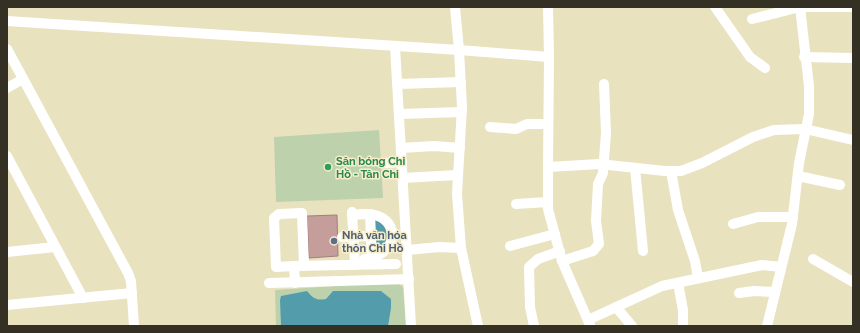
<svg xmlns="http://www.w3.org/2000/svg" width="860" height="333" viewBox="0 0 860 333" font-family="Raleway,sans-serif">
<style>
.green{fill:#bdd1ad}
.water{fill:#539cab}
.building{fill:#c59e9b;stroke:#a37e7b}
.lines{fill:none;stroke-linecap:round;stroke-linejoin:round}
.minor{stroke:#fff;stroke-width:10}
.leisure-dot{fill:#2e9e5b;stroke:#f7efcc;stroke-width:1.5}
.service-dot{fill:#5c6f8a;stroke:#f7efcc;stroke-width:1.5}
.labels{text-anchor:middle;stroke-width:3;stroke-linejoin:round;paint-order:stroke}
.leisure-label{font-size:11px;font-weight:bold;fill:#27864d;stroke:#f7efcc;text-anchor:start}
.service-label{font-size:11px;font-weight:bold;fill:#4e5e75;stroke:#f7efcc;text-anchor:start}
</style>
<rect width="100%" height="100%" fill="#e9e2bf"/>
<g class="green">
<polygon points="379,130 383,198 276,202 274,137"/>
<polygon points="396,282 403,287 406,326 276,326 275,290"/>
</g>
<g class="water">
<path d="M373,217C385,224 388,230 387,244L375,255Z"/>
<path d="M307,291C313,298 316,301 326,299L333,291H381L391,299V308L388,326H281L280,300L281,296Z"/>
</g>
<polygon class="building" points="337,215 338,256 309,258 307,216"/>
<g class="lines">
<g class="minor">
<polyline points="715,7 750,57 765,68"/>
<polyline points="752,19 800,7 853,7"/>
<polyline points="7,21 459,50 455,7"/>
<polyline points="395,47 411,326"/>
<polyline points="7,49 128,273 131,281 134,326"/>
<polyline points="549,57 548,167 599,164 665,171 681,171 702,163 753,137 774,130 805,129 853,140"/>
<polyline points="804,57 853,58"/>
<polyline points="398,84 461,82"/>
<polyline points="7,88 23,79"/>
<polyline points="399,114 462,112"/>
<polyline points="490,127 516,129 527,124 548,124"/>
<polyline points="401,148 434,146 460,148"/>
<polyline points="7,156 83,298"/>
<polyline points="386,163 402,162"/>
<polyline points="548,167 548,209 562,261 590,325"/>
<polyline points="635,168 643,251"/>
<polyline points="671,171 678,210 695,261 698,278"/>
<polyline points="798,176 840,185"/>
<polyline points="403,178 457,175"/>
<polyline points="516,204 548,202"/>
<polyline points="352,212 355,265"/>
<polyline points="370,214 372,259"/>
<path d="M352,215C361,214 370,213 378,216C403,226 393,257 364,259"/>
<polyline points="733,224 758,217 793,217"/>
<polyline points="342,237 371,236"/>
<polyline points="510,246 555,234"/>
<polyline points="408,250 439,247 461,248"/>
<polyline points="7,252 55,247"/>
<polyline points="813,259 853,282"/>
<polyline points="562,261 593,251 599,244 596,221 598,184 603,173 606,133 604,84"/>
<polyline points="294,266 276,267 274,218 279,214 302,213 304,266"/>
<polyline points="269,283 409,279"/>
<polyline points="295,283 294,266 396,264"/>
<polyline points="678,283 683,310 683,326"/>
<polyline points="739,293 754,291 775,292"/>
<polyline points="7,305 132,293"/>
<polyline points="616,307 632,326"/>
<polyline points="588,320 662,286 762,265 781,267"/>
<polyline points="478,326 461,248 457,194 462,107 459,50 549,57 548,7"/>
<polyline points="534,326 530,307 529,267 538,259 560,251"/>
<polyline points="767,326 792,224 799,163 809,114 809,86 800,7"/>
</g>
</g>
<circle class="leisure-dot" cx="328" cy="167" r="4"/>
<circle class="service-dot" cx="334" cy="241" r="4"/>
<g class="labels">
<g class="leisure-label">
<text x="336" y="165">Sân bóng Chi<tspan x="336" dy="13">Hồ - Tân Chi</tspan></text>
</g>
<g class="service-label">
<text x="342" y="239">Nhà văn hóa<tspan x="342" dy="13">thôn Chi Hồ</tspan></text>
</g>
</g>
<rect width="860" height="333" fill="none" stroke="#343124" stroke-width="16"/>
</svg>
